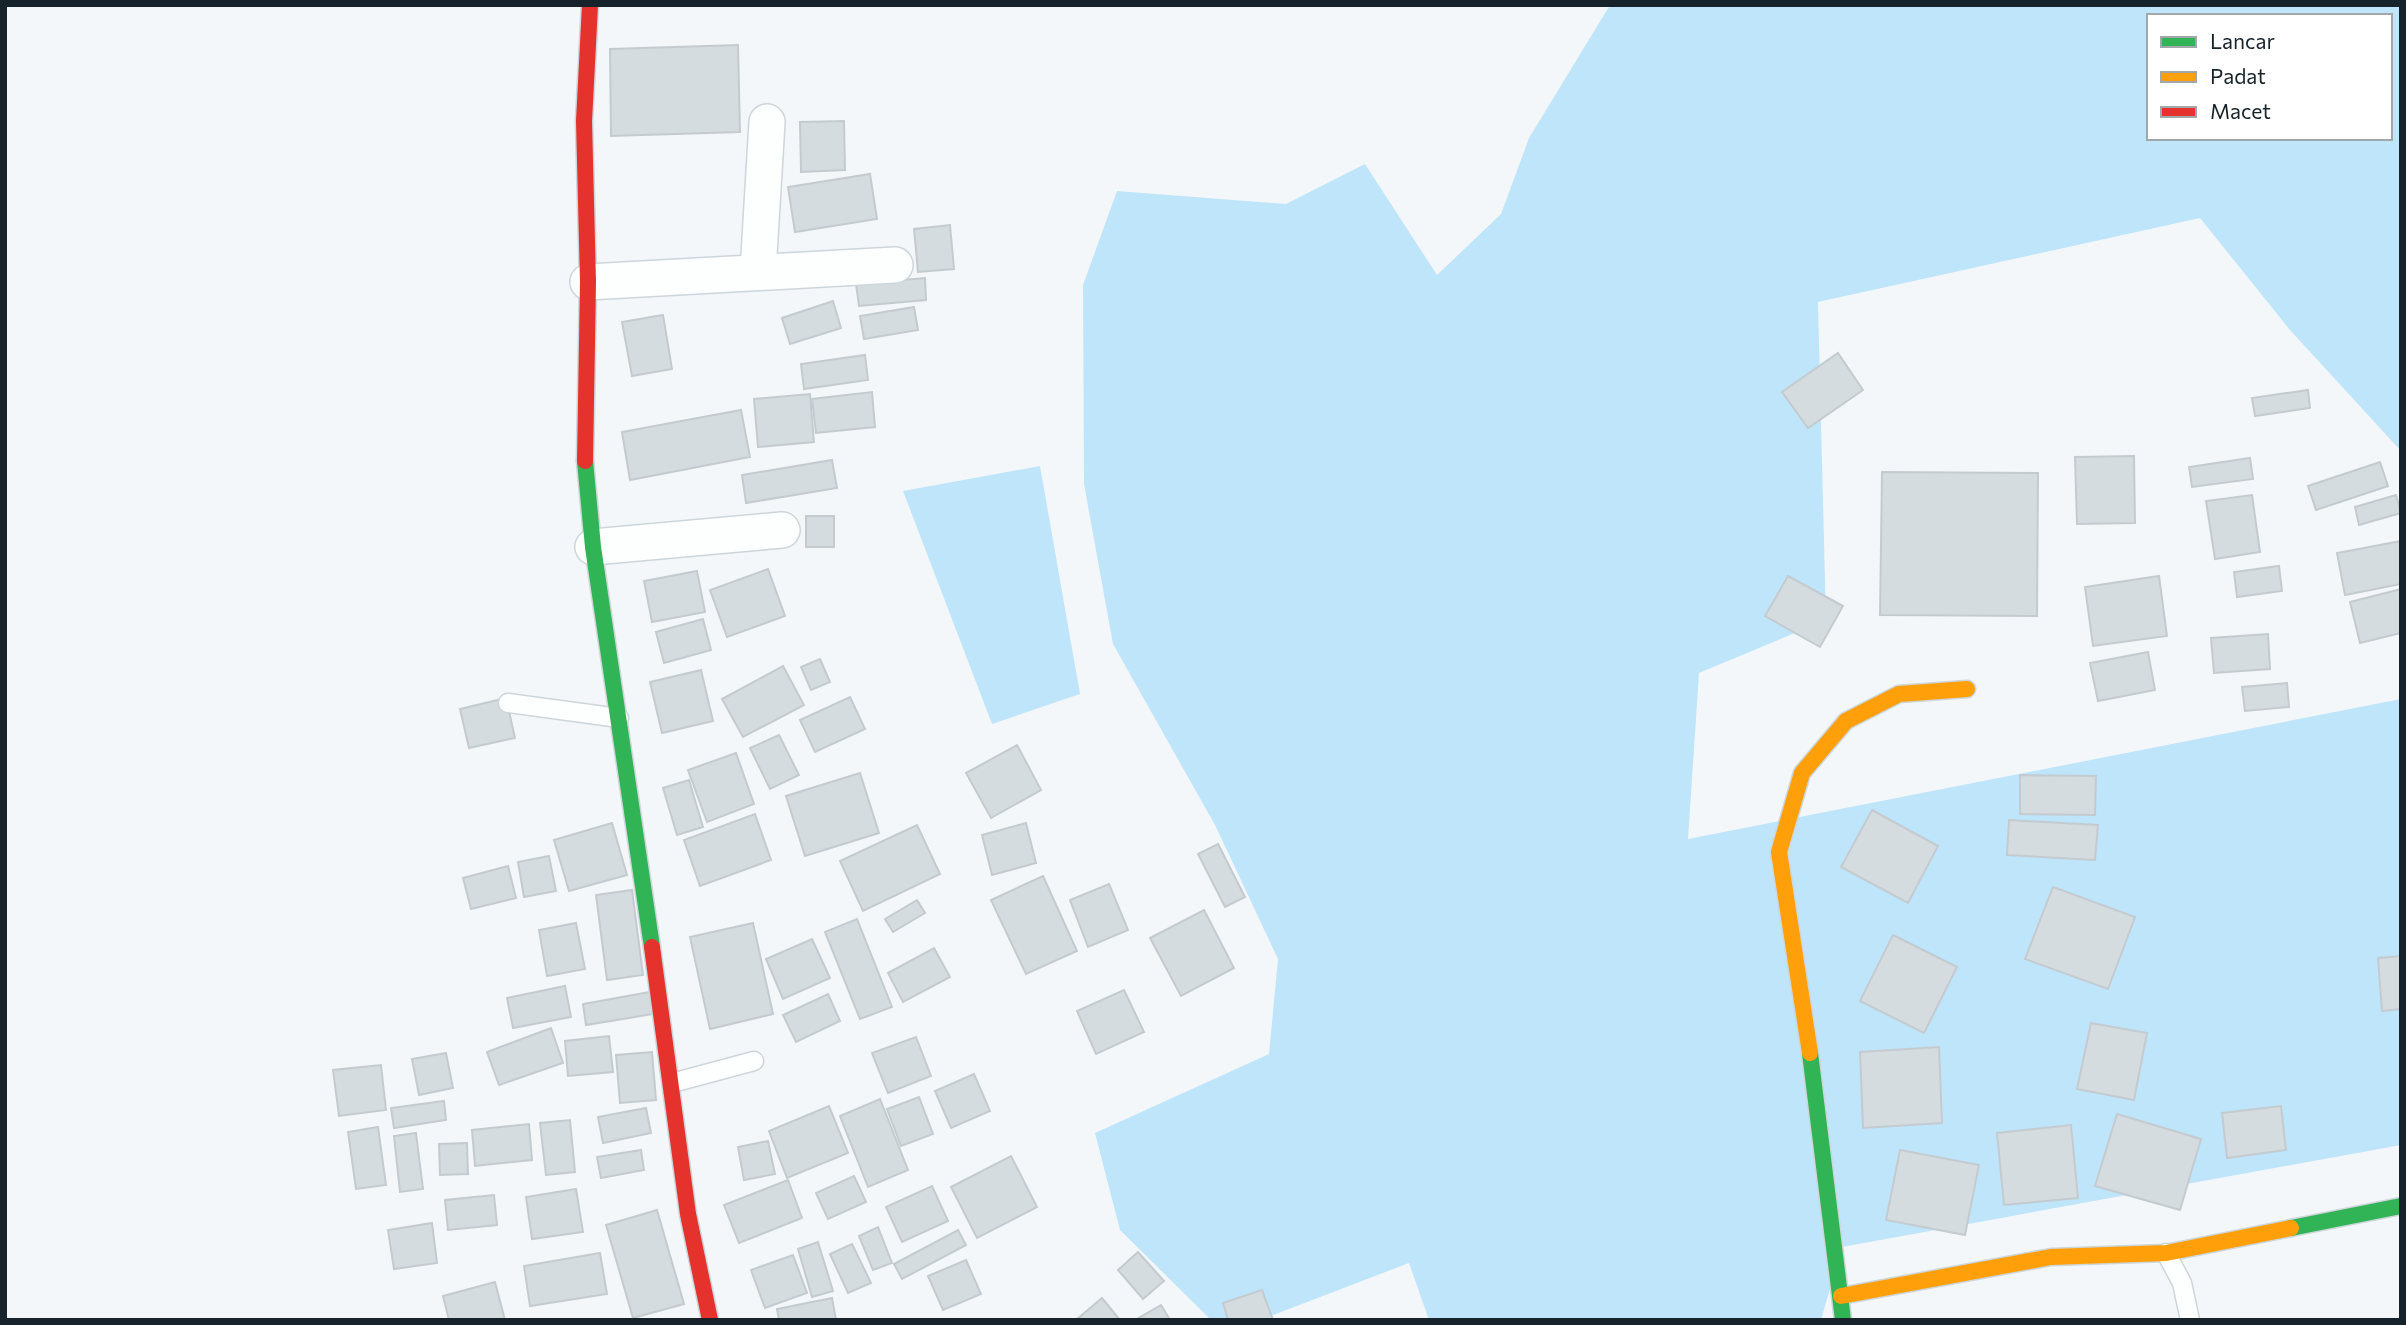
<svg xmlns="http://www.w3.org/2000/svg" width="2406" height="1325" viewBox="0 0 2406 1325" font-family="Commissioner,sans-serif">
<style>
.green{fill:#bfe5fa;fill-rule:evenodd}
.building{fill:#d4dce0;stroke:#c4cbd0;stroke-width:2}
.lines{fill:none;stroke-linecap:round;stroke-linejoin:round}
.lane-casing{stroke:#cdd6db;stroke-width:21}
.street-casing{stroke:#cdd6db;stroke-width:38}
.fast-casing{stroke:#cdd6db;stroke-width:19}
.slow-casing{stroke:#cdd6db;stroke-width:19}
.jam-casing{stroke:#cdd6db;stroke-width:19}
.lane{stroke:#fdfefe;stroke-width:18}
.street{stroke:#fdfefe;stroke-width:35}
.fast{stroke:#30b455;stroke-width:16}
.slow{stroke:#ff9f0a;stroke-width:16}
.jam{stroke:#e5322d;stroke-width:16}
</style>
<rect width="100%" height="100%" fill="#f4f7f9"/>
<g class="green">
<path d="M1610,5H2401V451L2290,330L2200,218L1818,302L1826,620L1699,673L1688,839L2401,699V1145L1842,1247L1821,1320H1429L1409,1263L1260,1320H1211L1120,1230L1095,1133L1269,1054L1278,959L1215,825L1113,644L1084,484L1083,285L1117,191L1286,204L1365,164L1437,275L1501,214L1529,138ZM2149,16H2390V138H2149Z"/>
<polygon points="1040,466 1080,694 992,724 903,491"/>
</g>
<g class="building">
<polygon points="738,45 740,132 611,136 610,49"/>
<polygon points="844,121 845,170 801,172 800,122"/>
<polygon points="870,174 877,219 795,232 788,187"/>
<polygon points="950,225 954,269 918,272 914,229"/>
<polygon points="925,278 926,300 859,306 856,284"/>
<polygon points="833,301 841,328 790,344 782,318"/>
<polygon points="914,307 918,330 864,339 860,316"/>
<polygon points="663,315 672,369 632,376 622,322"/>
<polygon points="1838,353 1863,390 1808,428 1782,392"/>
<polygon points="865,355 868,380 804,389 801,364"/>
<polygon points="2308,390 2310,408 2255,416 2252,398"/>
<polygon points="872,392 875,427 816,433 812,399"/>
<polygon points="810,394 814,442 758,447 754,399"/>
<polygon points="741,410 750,457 630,480 622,432"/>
<polygon points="2134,456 2135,523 2077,524 2075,457"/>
<polygon points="2250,458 2253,479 2192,487 2189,467"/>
<polygon points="832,460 837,488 746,503 742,475"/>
<polygon points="2380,462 2388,486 2316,510 2308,486"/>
<polygon points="1882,472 2038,473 2037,616 1880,615"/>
<polygon points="2252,495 2260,552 2215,559 2206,501"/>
<polygon points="2396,495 2401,513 2359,525 2355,507"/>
<rect x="806" y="516" width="28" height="31"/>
<polygon points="2401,541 2401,584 2345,595 2337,553"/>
<polygon points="2279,566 2282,591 2237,597 2234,572"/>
<polygon points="768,569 785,616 727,637 710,590"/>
<polygon points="697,571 705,612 652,622 644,581"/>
<polygon points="1788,576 1843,606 1820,647 1765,616"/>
<polygon points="2159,576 2167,636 2093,646 2085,587"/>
<polygon points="2401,589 2401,633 2360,643 2350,602"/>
<polygon points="703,619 711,650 664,663 656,632"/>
<polygon points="2268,634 2270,669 2214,673 2211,638"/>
<polygon points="2148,652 2155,690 2098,701 2090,663"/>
<polygon points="820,659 830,682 811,690 801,667"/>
<polygon points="783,666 804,705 743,737 722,699"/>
<polygon points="701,670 713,721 662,733 650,682"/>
<polygon points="2287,683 2289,707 2245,711 2242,687"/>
<polygon points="850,697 865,729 815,752 800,720"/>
<polygon points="506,698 515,738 469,748 460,709"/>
<polygon points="779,735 799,775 770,789 750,748"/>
<polygon points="1017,745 1041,790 991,818 966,773"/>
<polygon points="736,753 754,804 707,822 688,770"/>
<polygon points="860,773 879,833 805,856 786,796"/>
<polygon points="2020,775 2096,776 2095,815 2020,814"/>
<polygon points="689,780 703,827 677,835 663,788"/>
<polygon points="1872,810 1938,846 1908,903 1841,867"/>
<polygon points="755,814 771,860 700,886 684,840"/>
<polygon points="2009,820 2098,825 2095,860 2007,855"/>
<polygon points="612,823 627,875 569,891 554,840"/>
<polygon points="1026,823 1036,863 992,875 982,835"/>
<polygon points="917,825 940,874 863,911 840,861"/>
<polygon points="1218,844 1245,897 1225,907 1198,854"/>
<polygon points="549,856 556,891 524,897 518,862"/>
<polygon points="508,866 516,898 471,909 463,878"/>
<polygon points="1043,876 1077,951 1026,974 991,900"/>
<polygon points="1109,884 1128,930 1088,947 1070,900"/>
<polygon points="2053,887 2135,917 2108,989 2025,959"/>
<polygon points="632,890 643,975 607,980 596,895"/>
<polygon points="917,900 925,913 893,932 885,919"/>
<polygon points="1204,910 1234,968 1181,996 1150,938"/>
<polygon points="857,919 892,1007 860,1019 825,932"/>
<polygon points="576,923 585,969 547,976 539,930"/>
<polygon points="753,923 773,1014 710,1029 690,937"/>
<polygon points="1893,935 1957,967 1924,1033 1860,1001"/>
<polygon points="812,939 830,978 783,999 766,959"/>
<polygon points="934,948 950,977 903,1002 888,973"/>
<polygon points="2401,956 2401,1009 2382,1011 2378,958"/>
<polygon points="565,986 571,1017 513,1028 507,998"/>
<polygon points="1124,990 1144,1032 1096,1054 1077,1011"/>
<polygon points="650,992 653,1014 586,1025 583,1004"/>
<polygon points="828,994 840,1021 796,1042 783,1015"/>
<polygon points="2091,1023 2147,1033 2134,1100 2077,1089"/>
<polygon points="551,1028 563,1063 499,1085 487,1052"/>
<polygon points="609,1036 613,1072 568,1076 565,1041"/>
<polygon points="916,1037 931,1076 888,1093 872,1053"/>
<polygon points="1939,1047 1942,1123 1863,1128 1860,1052"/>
<polygon points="652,1052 656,1100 620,1103 616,1055"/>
<polygon points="446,1053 453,1088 419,1095 412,1059"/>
<polygon points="381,1065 386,1110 339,1116 333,1070"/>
<polygon points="974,1074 990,1111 951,1128 935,1091"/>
<polygon points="919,1097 933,1134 901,1146 887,1109"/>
<polygon points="880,1099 908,1170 868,1187 840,1116"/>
<polygon points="444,1101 446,1120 394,1128 391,1108"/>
<polygon points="829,1106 848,1153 787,1178 769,1131"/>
<polygon points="2281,1106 2286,1150 2227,1158 2222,1113"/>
<polygon points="646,1108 651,1133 603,1143 598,1117"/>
<polygon points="2117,1114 2201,1139 2180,1210 2095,1186"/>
<polygon points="570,1120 575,1172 546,1175 540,1123"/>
<polygon points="529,1124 532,1160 475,1166 472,1130"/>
<polygon points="2071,1125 2078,1198 2004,1205 1997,1133"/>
<polygon points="378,1127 386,1185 356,1189 348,1132"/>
<polygon points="416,1133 423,1189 400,1192 394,1136"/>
<polygon points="768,1141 775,1174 744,1180 738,1147"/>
<polygon points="467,1143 468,1174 440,1175 439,1144"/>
<polygon points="641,1150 644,1170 601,1178 597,1157"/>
<polygon points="1900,1150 1979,1165 1965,1235 1886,1220"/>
<polygon points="1011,1156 1037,1207 977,1238 951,1187"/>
<polygon points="854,1176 866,1202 828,1219 816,1193"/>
<polygon points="788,1180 802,1218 739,1243 724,1205"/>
<polygon points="932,1186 948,1221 902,1242 886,1207"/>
<polygon points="576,1189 583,1232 532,1239 526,1197"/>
<polygon points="494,1195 497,1225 448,1230 445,1200"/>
<polygon points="657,1210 684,1304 633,1318 606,1225"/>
<polygon points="432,1223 437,1263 394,1269 388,1230"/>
<polygon points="878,1227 892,1263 873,1270 859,1236"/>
<polygon points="958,1230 966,1245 902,1279 894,1264"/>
<polygon points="818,1242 833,1291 812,1297 798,1249"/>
<polygon points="852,1244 871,1283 848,1293 830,1254"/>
<polygon points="1138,1252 1164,1281 1143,1299 1118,1270"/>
<polygon points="600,1253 607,1294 530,1306 524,1266"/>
<polygon points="793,1255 807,1293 765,1308 751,1270"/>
<polygon points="966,1260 981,1294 943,1310 928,1276"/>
<polygon points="495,1282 505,1320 449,1320 443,1296"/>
<polygon points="1262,1290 1273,1320 1228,1320 1223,1303"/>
<polygon points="832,1298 836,1320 779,1320 777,1309"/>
<polygon points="1102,1298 1120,1320 1076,1320"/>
<polygon points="1161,1305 1170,1320 1138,1320 1137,1319"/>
</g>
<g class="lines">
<g class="lane-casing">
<g id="lane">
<polyline points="508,703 619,718"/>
<polyline points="672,1083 754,1061"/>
<polyline points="2166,1253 2182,1283 2190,1320"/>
</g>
</g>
<g class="street-casing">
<g id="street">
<polyline points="758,272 767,122"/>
<polyline points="588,282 895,265"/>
<polyline points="593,547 782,530"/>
</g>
</g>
<g class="fast-casing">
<g id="fast">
<polyline points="585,461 593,547 652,947"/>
<polyline points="1810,1053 1843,1320"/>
<polyline points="2291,1228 2401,1206"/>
</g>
</g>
<g class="slow-casing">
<g id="slow">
<polyline points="1810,1053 1779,852 1802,773 1846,721 1899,694 1967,689"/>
<polyline points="1841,1296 2051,1257 2166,1253 2291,1228"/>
</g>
</g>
<g class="jam-casing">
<g id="jam">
<polyline points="585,461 588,282 584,121 590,5"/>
<polyline points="652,947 688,1214 710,1320"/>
</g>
</g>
<use href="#lane" class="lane"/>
<use href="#street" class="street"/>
<use href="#fast" class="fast"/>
<use href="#slow" class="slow"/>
<use href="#jam" class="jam"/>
</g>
<rect width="2406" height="1325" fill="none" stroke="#16232b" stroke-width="14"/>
<rect x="2147" y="14" width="245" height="126" fill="#ffffff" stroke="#a2a7aa" stroke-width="2"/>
<rect x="2161" y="37" width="35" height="10" fill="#30b455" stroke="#a2a7aa" stroke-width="2"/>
<text x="2210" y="49" font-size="21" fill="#16232b">Lancar</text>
<rect x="2161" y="72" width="35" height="10" fill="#ff9f0a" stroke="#a2a7aa" stroke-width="2"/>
<text x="2210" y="84" font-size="21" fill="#16232b">Padat</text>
<rect x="2161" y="107" width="35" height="10" fill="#e5322d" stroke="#a2a7aa" stroke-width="2"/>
<text x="2210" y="119" font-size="21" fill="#16232b">Macet</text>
</svg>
